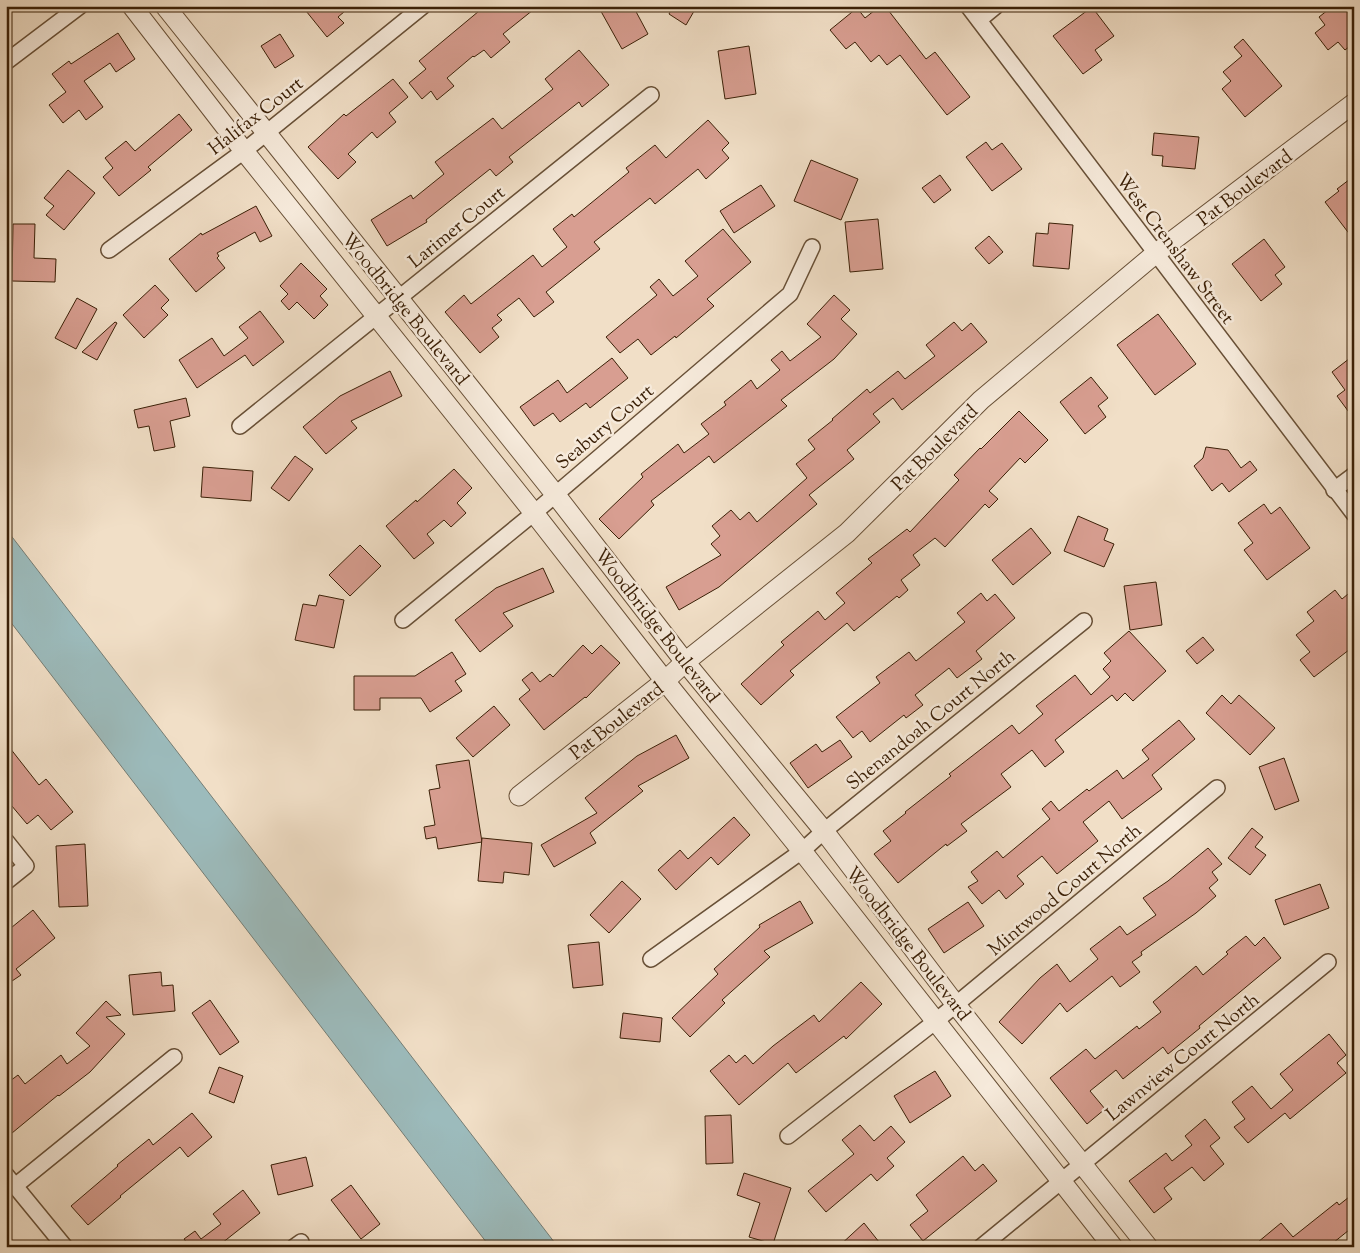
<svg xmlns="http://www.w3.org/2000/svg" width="1360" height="1253" viewBox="0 0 1360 1253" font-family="'Sorts Mill Goudy',serif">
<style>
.water{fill:#9cbbbc;stroke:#757d74}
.building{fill:#d89e91;stroke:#3b2007}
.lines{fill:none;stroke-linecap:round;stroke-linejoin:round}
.minor-casing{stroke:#685037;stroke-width:18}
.tertiary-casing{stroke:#685037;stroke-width:21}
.minor{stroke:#f6eadb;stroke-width:15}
.tertiary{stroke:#f6eadb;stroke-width:19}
.labels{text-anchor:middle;stroke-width:5;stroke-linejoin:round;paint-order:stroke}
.street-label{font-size:19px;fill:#3b2007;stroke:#f6eadb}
</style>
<rect width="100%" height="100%" fill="#f1dfc7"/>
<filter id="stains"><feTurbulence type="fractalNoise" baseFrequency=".004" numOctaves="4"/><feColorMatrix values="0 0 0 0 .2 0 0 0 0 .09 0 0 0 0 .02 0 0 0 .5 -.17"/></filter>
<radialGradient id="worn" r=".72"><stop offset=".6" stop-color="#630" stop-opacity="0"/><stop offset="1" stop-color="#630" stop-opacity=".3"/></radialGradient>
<polygon class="water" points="6,529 558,1247 490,1247 6,616"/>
<g class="building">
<polygon points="302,6 351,6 338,17 344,23 327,37"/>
<polygon points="485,6 538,6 503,34 510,42 491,58 484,50 474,57 473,56 447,78 454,86 437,100 431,91 422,99 409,83 426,69 419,61"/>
<polygon points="598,6 633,6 648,34 622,49"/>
<polygon points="673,6 697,6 686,25 669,14"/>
<polygon points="880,6 885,6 926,59 935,52 970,97 947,115 900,55 887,65 879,55 871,62 855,42 846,49 830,30 857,8 865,18"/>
<polygon points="1333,6 1342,6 1354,20 1354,43 1345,50 1338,42 1328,50 1315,33 1325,25 1319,17"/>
<polygon points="1092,7 1114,36 1095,50 1102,60 1083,74 1053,36"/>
<polygon points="118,33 135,59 116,72 110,63 84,81 103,107 86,120 79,110 63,123 49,105 66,92 52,74 69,61 71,64"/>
<polygon points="280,34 294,56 275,68 261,46"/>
<polygon points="1243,39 1282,86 1245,117 1222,89 1231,81 1223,72 1242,56 1234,47"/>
<polygon points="749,46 756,94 725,99 718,51"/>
<polygon points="579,50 609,85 582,107 579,102 509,157 513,162 496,176 490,169 426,220 427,222 387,246 371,220 411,195 413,199 444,174 435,162 493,118 502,129 553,89 545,79"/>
<polygon points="393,79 408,97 389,113 396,122 377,138 372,132 348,154 356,162 338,179 308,147 344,114 346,116"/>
<polygon points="179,114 192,130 148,167 151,170 119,196 103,177 113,168 105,158 126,141 135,151"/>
<polygon points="708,120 729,143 722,150 729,158 706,179 698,169 655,204 650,198 594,242 600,249 546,292 554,302 534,317 519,298 497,315 502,320 492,328 499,337 480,353 445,312 464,295 471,304 533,255 542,267 567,247 553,229 572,214 574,217 629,172 626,168 655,145 666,158"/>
<polygon points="1154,133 1199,137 1195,169 1162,166 1163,156 1152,155"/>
<polygon points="986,142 992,150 1002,143 1022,169 992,191 966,157"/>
<polygon points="811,160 858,179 841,220 794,201"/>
<polygon points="68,170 95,193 64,230 46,215 54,206 44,198"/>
<polygon points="940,175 951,190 934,203 922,188"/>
<polygon points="1354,176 1354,240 1325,202 1339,191 1337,189"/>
<polygon points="761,185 775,206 734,233 720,211"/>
<polygon points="256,206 272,236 260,242 255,232 217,253 219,256 217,258 225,268 196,292 169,259 201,233 202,235"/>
<polygon points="878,219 883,269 850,272 845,222"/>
<polygon points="1049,223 1073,225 1069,269 1033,266 1036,233 1048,234"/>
<polygon points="13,224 35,224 34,258 56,259 55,282 12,281"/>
<polygon points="723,229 751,262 707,299 714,306 676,338 675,336 651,355 638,339 620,353 606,337 657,295 650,287 659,279 673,296 698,276 685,261"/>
<polygon points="989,236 1003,252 989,264 975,248"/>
<polygon points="1264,239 1285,267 1275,275 1282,284 1261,301 1232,264"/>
<polygon points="301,263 327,289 320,296 328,305 314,319 297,302 289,310 281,301 288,294 280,286"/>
<polygon points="155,285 169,300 161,308 168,315 144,338 123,315"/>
<polygon points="834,295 850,310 841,319 857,334 834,359 781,400 787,406 714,463 709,456 651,501 654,505 619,539 599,519 643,477 641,474 678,444 684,453 709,434 701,424 726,405 724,402 751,380 757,389 780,370 771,360 782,351 790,361 821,337 807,324"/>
<polygon points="77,298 97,309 76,349 55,338"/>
<polygon points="260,311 284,342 253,366 245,355 197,388 179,360 212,338 224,356 248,338 239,327"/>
<polygon points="1158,314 1196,364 1155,395 1117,345"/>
<polygon points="115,322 117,323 97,360 82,352"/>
<polygon points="954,322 962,331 971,323 987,342 902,410 893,398 873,414 880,422 847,450 854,459 809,495 817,504 719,587 679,610 666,587 721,555 711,544 720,536 712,526 731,510 740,520 749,512 757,522 807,478 796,464 815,449 808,440 833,420 832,419 867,389 870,393 898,371 905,379 935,356 926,345"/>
<polygon points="1354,355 1354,419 1337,396 1345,390 1332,372"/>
<polygon points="612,358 628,378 590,408 586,403 560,422 553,413 534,426 520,407 558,380 567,393"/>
<polygon points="390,371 402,396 351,421 357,428 326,454 303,427 340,396"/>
<polygon points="1091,377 1108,398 1098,406 1106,417 1085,434 1060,402"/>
<polygon points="186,398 190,416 170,421 175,447 154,451 149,426 138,428 134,410"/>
<polygon points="1019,411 1048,440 1025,463 1020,458 989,491 998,499 989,508 985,504 945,547 935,538 913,555 920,565 901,580 908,590 899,598 897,596 854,631 847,623 790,671 794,675 761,705 741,684 784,645 781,642 818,611 825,620 845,603 836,593 872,563 868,559 907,529 910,532 959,480 954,475 980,448 981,449"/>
<polygon points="1206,447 1228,450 1241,468 1250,461 1257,470 1229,492 1222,483 1212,491 1194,466 1203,458"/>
<polygon points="295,456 313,469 289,501 271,488"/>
<polygon points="203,467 253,471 251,501 201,497"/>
<polygon points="454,469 472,488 457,503 466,513 451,527 444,520 427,534 434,543 414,559 386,526 416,500 417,502"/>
<polygon points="1264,504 1271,514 1280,507 1310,548 1267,580 1244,550 1253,543 1238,523"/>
<polygon points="1078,516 1108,529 1104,540 1114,544 1104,567 1064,551"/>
<polygon points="1031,528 1051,553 1013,585 992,560"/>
<polygon points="360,545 381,566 350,596 329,575"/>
<polygon points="543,568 554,592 503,613 513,626 480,652 455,620 496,588"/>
<polygon points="1156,582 1162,625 1130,630 1124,586"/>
<polygon points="1354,589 1354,646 1314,677 1300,660 1310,652 1296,635 1314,621 1307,612 1335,590 1342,599"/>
<polygon points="981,593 987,601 995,594 1015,618 976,651 982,659 957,678 949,668 915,695 923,705 906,718 904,715 870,742 862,731 853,738 836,717 880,683 876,677 909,652 916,661 965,622 957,613"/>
<polygon points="319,595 344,600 334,648 295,640 303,604 316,606"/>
<polygon points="1129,631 1166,671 1133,701 1125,693 1117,701 1112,695 1055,740 1064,752 1045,767 1032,750 1001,774 1011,787 961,824 967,831 947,846 946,844 898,883 874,854 891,841 883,831 906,813 905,812 951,776 949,774 1012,725 1019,734 1043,714 1036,706 1075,675 1091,695 1110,677 1103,669 1111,661 1104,653"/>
<polygon points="1203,637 1214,650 1197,664 1186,651"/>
<polygon points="583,645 592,654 601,645 620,663 586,698 585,697 544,730 519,699 530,690 522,680 532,672 540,682 550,674 553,677"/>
<polygon points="452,652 466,674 455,681 462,691 430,712 421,698 380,698 380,710 354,710 354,676 415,676"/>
<polygon points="1222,695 1231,704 1239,695 1275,728 1250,755 1206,713"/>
<polygon points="494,706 510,725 473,757 456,738"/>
<polygon points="1179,720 1195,739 1152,775 1162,789 1122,819 1109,801 1083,822 1098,841 1057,874 1042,856 1017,876 1024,884 1006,899 999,890 982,904 968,887 978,881 971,872 997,851 1003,858 1050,819 1042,809 1051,801 1059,811 1087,789 1089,791 1117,770 1123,779 1149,759 1142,750"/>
<polygon points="676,735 689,758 638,786 643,791 590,833 596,843 554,867 541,845 597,813 585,798 637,756"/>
<polygon points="840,740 852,757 808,788 790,763 816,744 822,752"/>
<polygon points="6,743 39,785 46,779 73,812 51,830 38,815 27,824 6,799"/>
<polygon points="1284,758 1299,801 1275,810 1259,767"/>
<polygon points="469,760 482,842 438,849 436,837 426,839 424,827 435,825 429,790 440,788 436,765"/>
<polygon points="734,817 750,835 718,865 711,857 676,890 658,870 680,850 688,859"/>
<polygon points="1252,828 1263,837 1255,847 1266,855 1250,875 1228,858"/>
<polygon points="482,838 532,843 529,875 504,872 503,883 478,881"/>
<polygon points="85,844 88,906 59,907 56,846"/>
<polygon points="1208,848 1222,864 1212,872 1218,880 1209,888 1216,896 1196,913 1141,952 1142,955 1132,962 1140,972 1120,987 1112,976 1067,1012 1060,1003 1022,1044 999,1022 1040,978 1057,964 1070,982 1098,959 1090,949 1120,926 1127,935 1156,915 1143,898 1168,881"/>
<polygon points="622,881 641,899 609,933 590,915"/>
<polygon points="1320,884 1329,908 1284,925 1275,900"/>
<polygon points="800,901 813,923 764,951 770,957 722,1000 725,1003 690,1037 672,1018 718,974 714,969 760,927 759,925"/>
<polygon points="968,902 984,926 944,953 928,929"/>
<polygon points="33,910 55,938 16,969 21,975 6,985 6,932"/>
<polygon points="1246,936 1255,946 1264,937 1281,958 1199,1026 1200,1028 1168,1054 1163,1047 1123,1079 1116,1070 1090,1091 1105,1109 1087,1124 1050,1078 1086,1049 1095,1059 1137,1026 1139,1029 1161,1012 1153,1002 1196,966 1203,975 1228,954 1226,952"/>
<polygon points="599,942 603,985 573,988 568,945"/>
<polygon points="161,972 162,986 173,985 175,1011 133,1015 129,975"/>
<polygon points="861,982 882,1004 846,1039 844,1036 796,1073 788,1063 739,1105 710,1071 729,1055 736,1063 745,1055 753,1064 773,1046 814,1015 819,1022"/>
<polygon points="210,1000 239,1042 220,1055 192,1013"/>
<polygon points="106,1001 121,1015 106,1017 125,1034 90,1072 59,1096 58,1095 6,1138 6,1084 18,1075 25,1084 61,1055 67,1064 90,1046 76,1033"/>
<polygon points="623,1013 662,1018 660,1042 620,1038"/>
<polygon points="1329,1034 1346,1055 1337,1063 1346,1073 1290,1119 1285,1113 1248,1143 1234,1127 1245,1119 1232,1102 1252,1086 1271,1109 1293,1090 1280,1074"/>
<polygon points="219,1067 243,1076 234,1103 209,1093"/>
<polygon points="935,1071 951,1096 910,1123 894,1096"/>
<polygon points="192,1113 212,1137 188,1157 180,1147 120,1196 121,1197 88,1225 71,1206 118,1166 117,1165 149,1139 153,1145"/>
<polygon points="731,1115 733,1163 706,1164 705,1116"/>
<polygon points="1205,1119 1220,1138 1210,1146 1224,1164 1204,1181 1192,1167 1164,1188 1172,1199 1154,1213 1129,1181 1166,1153 1172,1161 1192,1145 1185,1136"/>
<polygon points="860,1125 874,1141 891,1126 905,1142 887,1158 894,1166 877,1181 871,1174 826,1212 808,1191 854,1154 842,1140"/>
<polygon points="963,1156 975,1171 983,1164 997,1181 923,1241 910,1225 928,1211 916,1195"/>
<polygon points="306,1157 313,1186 278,1195 271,1165"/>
<polygon points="744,1173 791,1188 773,1244 749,1237 760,1203 737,1195"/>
<polygon points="351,1185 380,1224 361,1239 331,1200"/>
<polygon points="243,1190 260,1213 217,1247 190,1247 184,1239 195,1231 201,1239 221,1224 213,1214"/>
<polygon points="1354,1193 1354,1226 1328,1247 1252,1247 1281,1223 1293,1237 1337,1202 1339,1205"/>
<polygon points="864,1223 883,1247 838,1247"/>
</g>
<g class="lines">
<g class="minor-casing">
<g id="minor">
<polyline points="968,6 1354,514"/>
<polyline points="979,20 996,6"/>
<polyline points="6,62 80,6"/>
<polyline points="109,250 244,151 423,6"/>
<polyline points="240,426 651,95"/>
<polyline points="1334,490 1354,475"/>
<polyline points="403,620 534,513 790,294 812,247"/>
<polyline points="6,841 26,866 6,882"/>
<polyline points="651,959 802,851 824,831 1084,621"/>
<polyline points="788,1136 936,1021 1217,788"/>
<polyline points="6,1175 65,1247"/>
<polyline points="15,1186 174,1057"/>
<polyline points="294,1247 301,1242"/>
<polyline points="981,1247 1328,962"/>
</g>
</g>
<g class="tertiary-casing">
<g id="tertiary">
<polyline points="132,6 244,151 534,513 665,681 802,851 1113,1247"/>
<polyline points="165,6 555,494 685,662 824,831 956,1005 1148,1247"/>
<polyline points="519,796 665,681 685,662 847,533 981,400 1155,254 1354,103"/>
</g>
</g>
<use href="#minor" class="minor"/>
<use href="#tertiary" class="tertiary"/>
</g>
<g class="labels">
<g class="street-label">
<text transform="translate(255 115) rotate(-38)" y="7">Halifax Court</text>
<text transform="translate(1244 187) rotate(-37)" y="7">Pat Boulevard</text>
<text transform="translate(456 226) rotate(-39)" y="7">Larimer Court</text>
<text transform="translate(1176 248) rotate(53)" y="7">West Crenshaw Street</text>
<text transform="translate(406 308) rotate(51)" y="7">Woodbridge Boulevard</text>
<text transform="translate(604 426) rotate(-40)" y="7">Seabury Court</text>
<text transform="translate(934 447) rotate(-45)" y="7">Pat Boulevard</text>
<text transform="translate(658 625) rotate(52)" y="7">Woodbridge Boulevard</text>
<text transform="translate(930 719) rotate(-39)" y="7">Shenandoah Court North</text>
<text transform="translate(616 720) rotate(-38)" y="7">Pat Boulevard</text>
<text transform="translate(1064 889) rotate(-40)" y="7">Mintwood Court North</text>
<text transform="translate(909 943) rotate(52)" y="7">Woodbridge Boulevard</text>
<text transform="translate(1182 1056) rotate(-39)" y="7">Lawnview Court North</text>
</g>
</g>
<rect width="1360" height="1253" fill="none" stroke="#f1dfc7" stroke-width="25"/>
<rect x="8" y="8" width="1345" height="1238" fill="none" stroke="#3b2007" stroke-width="2.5"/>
<rect x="12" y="12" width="1335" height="1228" fill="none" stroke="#3b2007"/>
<rect width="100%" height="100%" filter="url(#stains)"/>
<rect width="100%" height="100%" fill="url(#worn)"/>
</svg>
